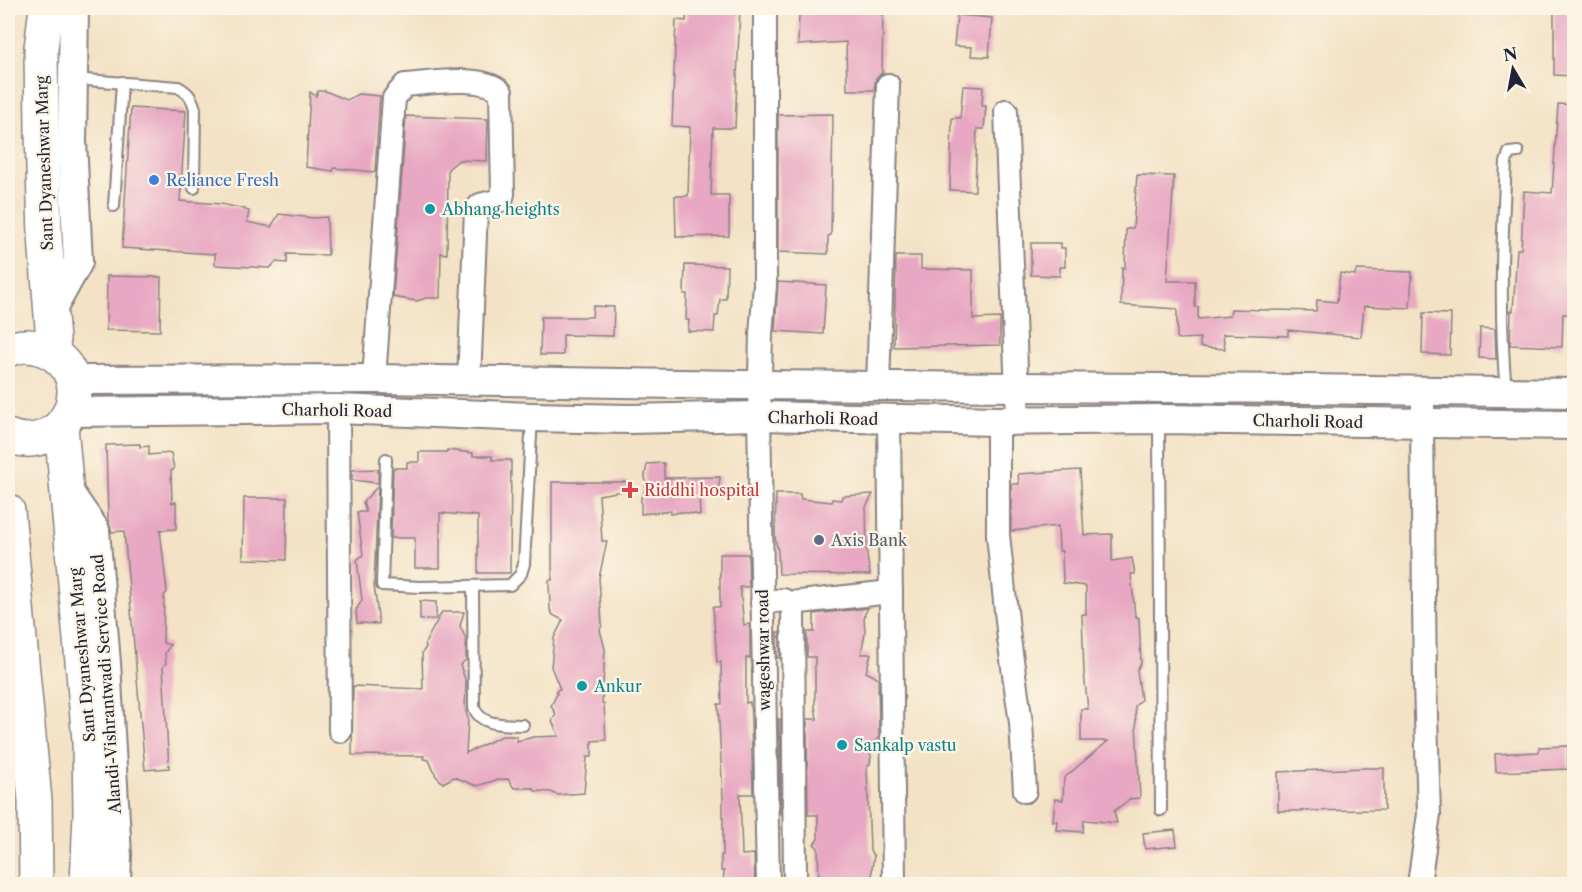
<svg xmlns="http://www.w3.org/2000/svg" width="1582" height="892" viewBox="0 0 1582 892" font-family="'Libre Caslon Text',serif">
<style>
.building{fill:#e8a7c2}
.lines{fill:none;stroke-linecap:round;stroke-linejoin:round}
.service-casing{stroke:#8a8280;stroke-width:14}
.minor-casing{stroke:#8a8280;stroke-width:26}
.tertiary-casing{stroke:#8a8280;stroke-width:32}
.primary-casing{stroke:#8a8280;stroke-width:36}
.service{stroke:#fff;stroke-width:10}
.minor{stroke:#fff;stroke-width:22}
.tertiary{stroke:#fff;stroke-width:28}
.primary{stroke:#fff;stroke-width:33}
.shop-dot{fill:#3f7fe0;stroke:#fcf5e5;stroke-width:2}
.culture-dot{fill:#0f9aa8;stroke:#fcf5e5;stroke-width:2}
.health-dot{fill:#e0444e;stroke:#fcf5e5;stroke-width:2}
.service-dot{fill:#5c6f8a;stroke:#fcf5e5;stroke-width:2}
.labels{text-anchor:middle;stroke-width:4.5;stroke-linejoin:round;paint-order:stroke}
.street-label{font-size:16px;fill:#22223b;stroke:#fcf5e5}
.shop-label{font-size:16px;fill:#366cbe;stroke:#fcf5e5;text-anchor:start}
.culture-label{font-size:16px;fill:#0d838f;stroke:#fcf5e5;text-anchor:start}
.health-label{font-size:16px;fill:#be3a42;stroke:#fcf5e5;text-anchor:start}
.service-label{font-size:16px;fill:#4e5e75;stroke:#fcf5e5;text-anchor:start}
</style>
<rect width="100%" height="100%" fill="#fcf5e5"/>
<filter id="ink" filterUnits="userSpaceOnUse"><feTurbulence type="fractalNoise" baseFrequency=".0167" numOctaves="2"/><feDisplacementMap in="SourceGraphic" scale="12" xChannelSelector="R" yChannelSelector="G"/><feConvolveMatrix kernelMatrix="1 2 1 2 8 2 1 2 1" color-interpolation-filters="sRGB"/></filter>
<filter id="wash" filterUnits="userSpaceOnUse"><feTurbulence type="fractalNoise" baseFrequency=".008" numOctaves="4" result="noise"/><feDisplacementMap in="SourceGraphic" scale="24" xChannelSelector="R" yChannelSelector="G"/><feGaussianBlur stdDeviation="1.35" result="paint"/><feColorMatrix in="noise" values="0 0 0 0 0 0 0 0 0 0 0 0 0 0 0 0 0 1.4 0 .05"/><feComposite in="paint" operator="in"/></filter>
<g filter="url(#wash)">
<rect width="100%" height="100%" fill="#f3e2c5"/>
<g id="blocks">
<g class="building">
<polygon points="687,8 740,8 735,128 713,128 711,195 729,195 729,236 676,237 675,196 688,196 690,127 672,126 676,20 686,21"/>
<polygon points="804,8 883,8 882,73 876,78 874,90 847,90 846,42 798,45 799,14 804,13"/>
<polygon points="1554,8 1575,8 1575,76 1554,75"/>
<polygon points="957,15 992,18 989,57 971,56 972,47 954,46"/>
<polygon points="963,86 983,87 982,106 986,106 984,129 977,129 975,191 950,190 952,118 960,118"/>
<polygon points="318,91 325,91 347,100 358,94 380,96 375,172 334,168 333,171 306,167 310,92 316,96"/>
<polygon points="1558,104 1575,105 1575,314 1563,314 1562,347 1510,345 1511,311 1513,311 1517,249 1521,249 1524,191 1552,193"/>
<polygon points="131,108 186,111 180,201 221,204 245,209 245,210 249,211 247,222 271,227 279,214 313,218 327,217 328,255 287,254 287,263 276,262 270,268 215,265 215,254 122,248"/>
<polygon points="833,114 831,235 828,236 828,254 778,252 778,115"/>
<polygon points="406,116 488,119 487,161 459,160 448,169 447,254 441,253 440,298 426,298 417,301 393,297"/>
<polygon points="1137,175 1174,176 1167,281 1195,281 1195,307 1198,307 1198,319 1230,316 1231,309 1316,311 1317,300 1337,302 1340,273 1355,275 1356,270 1412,272 1410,308 1364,306 1361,337 1288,330 1288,336 1223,334 1225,349 1200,347 1200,338 1177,339 1177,309 1121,305 1122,268 1125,268 1126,229 1133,228"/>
<polygon points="1031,243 1061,243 1061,248 1065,248 1065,267 1060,267 1060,276 1031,275"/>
<polygon points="896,256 921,256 921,269 973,270 973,319 1000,318 1000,345 894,347"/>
<polygon points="685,265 727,266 726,299 720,299 718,316 715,316 714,332 688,331 689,320 686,320 687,294 684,294"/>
<polygon points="107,276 161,277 160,331 106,330"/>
<polygon points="778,282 826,285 823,334 775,331"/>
<polygon points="593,306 614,307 613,336 563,335 563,355 540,355 541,317 592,317"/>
<polygon points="1423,313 1451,314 1450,355 1422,354"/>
<polygon points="1480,328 1495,329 1496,359 1479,358"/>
<polygon points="140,444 140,447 149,446 149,455 171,453 174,469 171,471 172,503 176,502 176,529 160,530 167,592 164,596 163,643 170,645 165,653 166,663 163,667 169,768 145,770 124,531 112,532 108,520 106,445"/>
<polygon points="447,450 473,453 473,456 492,456 492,460 511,460 510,573 478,573 478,516 440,513 440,568 415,568 415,538 391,538 393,468 407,468 407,462 419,462 419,452 447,452"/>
<polygon points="664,463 664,478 720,477 718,494 699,497 700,515 681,512 670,514 671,511 641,514 641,497 643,496 646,484 645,476 647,464"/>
<polygon points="378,469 378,483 352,480 352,470"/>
<polygon points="1080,470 1084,535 1112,534 1112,561 1132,558 1135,574 1131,574 1135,616 1139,618 1141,663 1137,670 1141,700 1135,706 1140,798 1130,799 1114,811 1117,823 1084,820 1083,832 1056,830 1057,821 1053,821 1055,799 1063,800 1064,778 1108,741 1081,741 1081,709 1088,709 1084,673 1082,614 1086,614 1086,586 1063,583 1062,551 1059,551 1058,526 1011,531 1011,484 1019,484 1018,474"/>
<polygon points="552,482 628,482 629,490 599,495 602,541 607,541 599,578 602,625 600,630 605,649 602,703 604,704 606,740 592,741 592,757 587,757 584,793 557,795 551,792 535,791 533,788 514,788 508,779 496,780 477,786 454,777 443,783 436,776 429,760 423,759 424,756 352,755 353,686 423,689 422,653 426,647 425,643 442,612 464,612 460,626 466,639 466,660 460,665 466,682 465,708 468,719 466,753 502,736 517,736 517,741 534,737 559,736 552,721 556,714 551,706 557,694 556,691 560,689 551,667 554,638 563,620 553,615 550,610 549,580 552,580"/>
<polygon points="378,486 374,585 379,624 357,623 356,610 362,600 357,560 363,555 357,512 366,512 363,502"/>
<polygon points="776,494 800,494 801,499 832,502 832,499 841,500 842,496 873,494 866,507 867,556 870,575 779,574 778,551 775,537"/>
<polygon points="244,498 287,498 286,560 243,559"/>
<polygon points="720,554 748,554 749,587 740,587 744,625 749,624 750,632 750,658 746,658 746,703 750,702 751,719 753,794 740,794 742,855 754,854 755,885 723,885 724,871 721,871 721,855 723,855 723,799 718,704 722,704 721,662 717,662 713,607 720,607"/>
<polygon points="420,601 436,602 436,619 420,620"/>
<polygon points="868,608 864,616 865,633 861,654 871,654 866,672 878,678 879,738 864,748 871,755 870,764 867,767 870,851 874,856 872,867 872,885 819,885 818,848 814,844 818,839 818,815 808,815 807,719 817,719 815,706 815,657 807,657 807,632 814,632 814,614"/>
<rect x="777" y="632" width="3" height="26"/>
<polygon points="778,719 780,719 781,813 780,813"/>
<polygon points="1568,746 1568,769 1496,772 1495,754 1539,752 1539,747"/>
<polygon points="1364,768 1384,768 1384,810 1278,811 1278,772"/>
<polygon points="1175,830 1177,846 1145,849 1143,833"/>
</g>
</g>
</g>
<g filter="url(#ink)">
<use href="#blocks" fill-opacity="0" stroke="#8a8280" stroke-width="1.5"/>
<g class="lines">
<g class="service-casing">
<g id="service">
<path d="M73,79L178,87C189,93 192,98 195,109L194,188"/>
<polyline points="114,206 122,82"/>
<path d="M1506,392C1499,315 1502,239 1506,162L1509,153L1518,152"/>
<polyline points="1159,420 1161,810"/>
<polyline points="386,459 382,585 420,587 510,585 521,574 524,564 532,417"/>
<path d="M473,587L474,708C482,727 505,724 523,725"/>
</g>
</g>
<g class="minor-casing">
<g id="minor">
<polyline points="765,8 765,285 761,334 759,416 768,884"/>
<polyline points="1006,111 1018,420"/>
<path d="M374,379L394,98L405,85C429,83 483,74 501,92L503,194L501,200L480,205L476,210L469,381"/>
<polyline points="878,386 888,85"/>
<polyline points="338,409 340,731"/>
<polyline points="889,419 894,884"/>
<polyline points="998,421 998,535 1009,639 1021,723 1025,791"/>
<polyline points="762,603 783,600 791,603 793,612 795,884"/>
<polyline points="791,603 891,592"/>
<polyline points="1419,884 1429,814 1425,683 1422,423 1424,391"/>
</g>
</g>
<g class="tertiary-casing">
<g id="tertiary">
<polyline points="51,311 78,262 72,141 74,8"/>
<polyline points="73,380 374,379 739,385 1309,389 1574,393"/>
<polyline points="71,412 338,409 532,417 629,419 759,416 998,421 1159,419 1574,425"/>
<polyline points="68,491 95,530 106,663 117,855 116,884"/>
</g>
</g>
<g class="primary-casing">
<g id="primary">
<polyline points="46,8 41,48 42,132 45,236 54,354"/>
<path d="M8,350C21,344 35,345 47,351C102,377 65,459 8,436"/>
<polyline points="61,426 89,740 90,814 87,884"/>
<polyline points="8,511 35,801 36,884"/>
</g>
</g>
<use href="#service" class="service"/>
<use href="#minor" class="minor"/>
<use href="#tertiary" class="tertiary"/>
<use href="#primary" class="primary"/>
</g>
</g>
<circle class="shop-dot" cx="154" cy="180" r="6"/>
<g class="culture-dot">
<circle cx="430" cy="209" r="6"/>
<circle cx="582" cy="686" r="6"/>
<circle cx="842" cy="745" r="6"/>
</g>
<path class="health-dot" d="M627 481h6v6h6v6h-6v6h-6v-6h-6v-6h6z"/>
<circle class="service-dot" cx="819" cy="540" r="6"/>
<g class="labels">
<g class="street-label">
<text transform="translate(44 163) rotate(-92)" y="6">Sant Dyaneshwar Marg</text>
<text transform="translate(337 410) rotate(1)" y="6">Charholi Road</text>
<text transform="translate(823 418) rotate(1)" y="6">Charholi Road</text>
<text transform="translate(1308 421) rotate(1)" y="6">Charholi Road</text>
<text transform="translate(763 650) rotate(-91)" y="6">wageshwar road</text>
<text transform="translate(82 655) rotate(-95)" y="6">Sant Dyaneshwar Marg</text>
<text transform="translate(106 684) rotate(-94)" y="6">Alandi-Vishrantwadi Service Road</text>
</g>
<g class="shop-label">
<text x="166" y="186">Reliance Fresh</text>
</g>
<g class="culture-label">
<text x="442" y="215">Abhang heights</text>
<text x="594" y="692">Ankur</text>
<text x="854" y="751">Sankalp vastu</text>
</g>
<g class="health-label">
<text x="644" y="496">Riddhi hospital</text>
</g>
<g class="service-label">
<text x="831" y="546">Axis Bank</text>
</g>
</g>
<rect width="1582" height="892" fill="none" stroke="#fcf5e5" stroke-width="30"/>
<g transform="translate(1513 69) rotate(350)" stroke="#fcf5e5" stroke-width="4.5" paint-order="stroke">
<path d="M0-4.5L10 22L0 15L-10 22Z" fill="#22223b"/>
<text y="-9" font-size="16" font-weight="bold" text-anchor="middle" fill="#22223b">N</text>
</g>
</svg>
